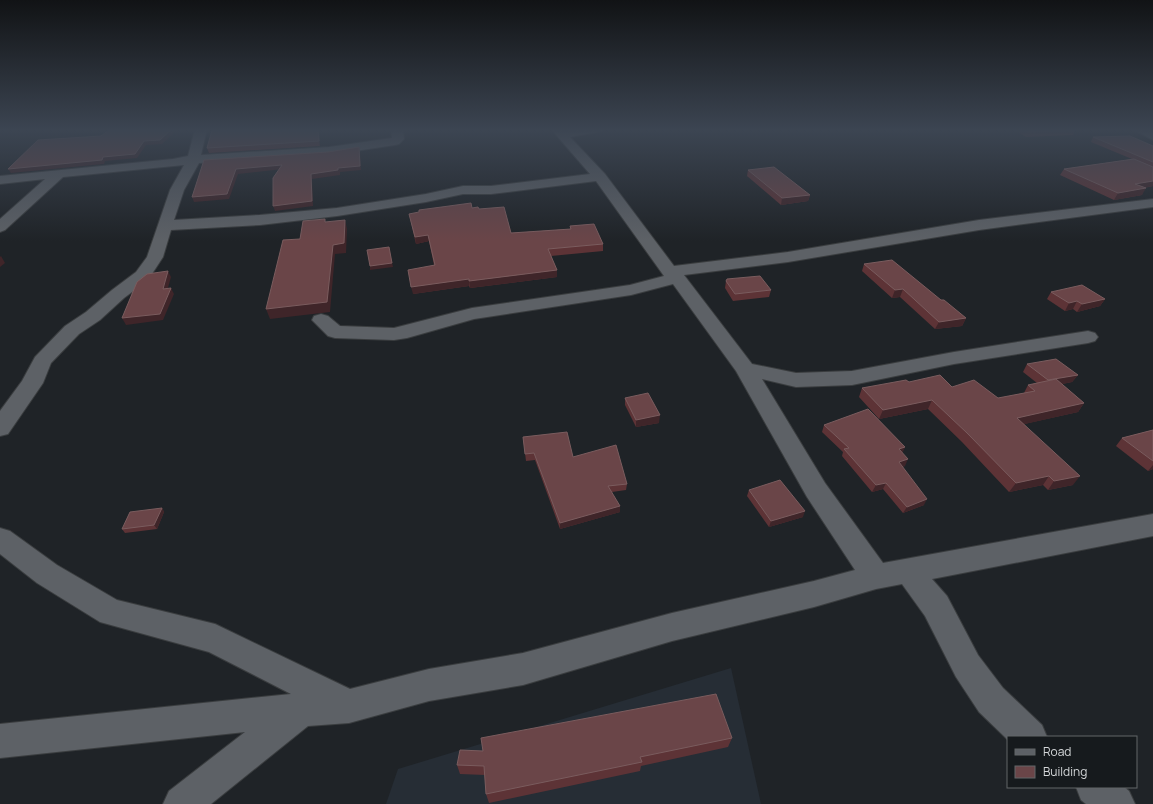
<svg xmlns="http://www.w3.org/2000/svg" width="1153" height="804" viewBox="0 0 1153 804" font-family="Manrope,sans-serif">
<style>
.built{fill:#262d35}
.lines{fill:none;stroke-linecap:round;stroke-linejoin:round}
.minor-casing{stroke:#3a3d3f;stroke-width:2}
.minor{fill:#5d6166;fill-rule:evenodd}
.wall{fill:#5d3336}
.shaded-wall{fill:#3f2529}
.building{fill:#6a4548;stroke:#7a5c5e}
</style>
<rect width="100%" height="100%" fill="#1f2327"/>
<polygon class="built" points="731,668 761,804 386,804 398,769"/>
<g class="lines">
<g class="minor-casing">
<g id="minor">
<polygon points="195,129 207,129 201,155 329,147 392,138 391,129 403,129 404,139 399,144 395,145 329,155 199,163 184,190 174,220 260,215 337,208 426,194 463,186 491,186 590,174 551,129 563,129 565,130 604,129 602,131 598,132 570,137 605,174 674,266 788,252 979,220 1153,199 1153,207 979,230 788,262 684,275 752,364 796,373 852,371 954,352 1088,331 1095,333 1098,337 1095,341 1088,343 954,364 852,385 796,387 762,379 825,483 883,563 1153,514 1153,536 932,579 947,596 978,655 1003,688 1042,725 1047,737 1008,737 1008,740 979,712 956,677 925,616 902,584 876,589 814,607 672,641 523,685 429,701 349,723 308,726 211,804 163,804 169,791 245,732 0,758 0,724 291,694 209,652 100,622 37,583 0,554 0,528 10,531 57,565 117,600 215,624 350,689 429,669 523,653 672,613 814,581 855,570 807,497 736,371 673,284 631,295 474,319 407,338 394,340 335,338 328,336 312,320 314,316 321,314 328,316 340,326 394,328 472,308 630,285 664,276 596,181 491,194 463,194 426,202 337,216 260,225 171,230 163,257 148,280 124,298 100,320 79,334 51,363 43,383 8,434 0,436 0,411 22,381 35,357 65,326 86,312 112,290 136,272 147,257 170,190 184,165 63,177 5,230 0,232 0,219 45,179 0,184 0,176 173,159 188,156"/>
<polygon points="1134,129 1148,129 1153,131 1153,140 1136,131"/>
<polygon points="1076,787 1124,787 1129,791 1135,804 1086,804 1081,800"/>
</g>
</g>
<use href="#minor" class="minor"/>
</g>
<g class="wall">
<polygon points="289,129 318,129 320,146 209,153 207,148 274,130"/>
<polygon points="1013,129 1072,129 1075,130 1073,135 1026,137"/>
<polygon points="1093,137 1153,146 1153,186 1144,188 1142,195 1114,200 1060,175 1064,169 1132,159 1091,142"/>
<polygon points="748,170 810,195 808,201 781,205 747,176"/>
<polygon points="472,208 479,209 511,233 570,229 570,226 603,244 603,251 551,256 557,270 557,277 470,288 469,286 413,294 434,265 429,241 416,244 409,214"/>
<polygon points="864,264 941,300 966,318 962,326 935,329 900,297 892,298 862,271"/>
<polygon points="726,281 771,290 769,297 733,301 725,288"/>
<polygon points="1051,292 1105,299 1100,306 1077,312 1073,309 1065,311 1047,299"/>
<polygon points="1027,364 1078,375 1072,382 1062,384 1084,403 1078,412 1024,424 1073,485 1048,490 1043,485 1009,492 962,442 928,409 879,419 859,397 862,388 909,382 952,387 998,398 1024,393 1028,385 1037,383 1023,372"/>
<polygon points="625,398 659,423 636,427 625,405"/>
<polygon points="824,425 905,447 902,452 905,466 902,467 924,505 903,513 883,489 872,492 842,456 843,452 822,432"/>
<polygon points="1153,430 1153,469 1148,471 1116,446 1122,438"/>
<polygon points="523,437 573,457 627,484 626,490 612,492 620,512 560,529 535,460 526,461"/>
<polygon points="749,490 803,517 769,527 747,496"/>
<polygon points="162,508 164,512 157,529 125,533 122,529"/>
<polygon points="732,738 728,747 641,766 640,771 489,803 486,794 485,775 460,774 457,765 483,751"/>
</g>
<g class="shaded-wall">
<polygon points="172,129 178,129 162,144 146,145 137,158 105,161 104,164 11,173 8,169 103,157 144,141"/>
<polygon points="318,129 319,131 320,146 319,141"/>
<polygon points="359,147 360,152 361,170 340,172 340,175 312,179 313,206 275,211 273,206 311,174 338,168"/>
<polygon points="282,165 283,169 238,174 229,199 194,202 192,197 236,169"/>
<polygon points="1153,181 1153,186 1131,190 1135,184"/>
<polygon points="1146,188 1142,195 1114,200 1118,193"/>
<polygon points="810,195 808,201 781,205 782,198"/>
<polygon points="345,220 347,229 346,253 335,254 330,312 270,319 266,309 333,245"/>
<polygon points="428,235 429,241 416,244 415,237"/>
<polygon points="389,247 393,267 370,270 370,266"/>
<polygon points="1,256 5,263 0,267 0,257"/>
<polygon points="557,270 557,277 470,288 469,281"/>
<polygon points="168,271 171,277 166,295 163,289"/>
<polygon points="469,279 469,286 413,294 411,287"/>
<polygon points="171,288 174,294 163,320 126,325 122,318"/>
<polygon points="903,289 900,297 892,298 895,290"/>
<polygon points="1105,299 1100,306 1077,312 1082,304"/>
<polygon points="1077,301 1073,309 1065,311 1069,303"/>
<polygon points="966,318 962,326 935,329 939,322"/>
<polygon points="1078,375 1072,382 1043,388 1048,380"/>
<polygon points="932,400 928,409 879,419 883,410"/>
<polygon points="1084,403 1078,412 1012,427 1017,418"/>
<polygon points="660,415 659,423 636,427 636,420"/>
<polygon points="905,447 902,454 899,449"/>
<polygon points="908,459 905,466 895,468 899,462"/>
<polygon points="1153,465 1153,469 1148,471"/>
<polygon points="1049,476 1043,485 1009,492 1016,483"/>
<polygon points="1080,476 1073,485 1048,490 1054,481"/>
<polygon points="886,483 883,489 872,492 876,485"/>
<polygon points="927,499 924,505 903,513 907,507"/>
<polygon points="620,506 620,512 560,529 560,523"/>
<polygon points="162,508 164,512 157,529 154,525"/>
<polygon points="805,511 803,517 769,527 771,521"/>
</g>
<g class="building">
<polygon points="110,129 172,129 160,140 144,141 135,154 103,157 102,160 8,169 38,140 101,136"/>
<polygon points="223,129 271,129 271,130 289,129 318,129 319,141 207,148 212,130"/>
<polygon points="1022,129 1072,129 1075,130 1028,132"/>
<polygon points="1130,136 1153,146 1153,162 1093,137"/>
<polygon points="359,147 360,166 338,168 338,170 311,174 312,201 273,206 273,178 282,165 236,169 227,194 192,197 204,160 328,152"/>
<polygon points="1134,159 1153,167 1153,181 1135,184 1146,188 1118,193 1064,169"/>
<polygon points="774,167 810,195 782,198 748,170"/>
<polygon points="471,203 472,208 478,207 479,209 504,207 511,233 571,229 570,226 594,224 603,244 548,249 557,270 469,281 469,279 411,287 408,270 435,265 428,235 415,237 409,214 419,212 419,210 449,206"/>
<polygon points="325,219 325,222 345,220 344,243 333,245 327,302 266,309 283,240 300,239 303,221"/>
<polygon points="389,247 392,263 370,266 367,250"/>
<polygon points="892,260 941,300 944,300 966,318 939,322 903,289 895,290 864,264"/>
<polygon points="168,271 163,289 171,288 160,314 122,318 137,282 147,274"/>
<polygon points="760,276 771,290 735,294 726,281 727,279"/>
<polygon points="1082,285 1105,299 1082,304 1077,301 1069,303 1051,292"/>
<polygon points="1056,359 1078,375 1048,380 1027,364"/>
<polygon points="940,375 952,387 974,380 998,398 1035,391 1028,385 1056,379 1084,403 1017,418 1080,476 1054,481 1049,476 1016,483 967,433 932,400 883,410 862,388 906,380 909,382"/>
<polygon points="648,393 660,415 636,420 625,398"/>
<polygon points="868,409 905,447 899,449 908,459 899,462 927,499 907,507 886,483 876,485 844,449 849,448 824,425"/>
<polygon points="1153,430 1153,461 1122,438"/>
<polygon points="567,432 573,457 616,445 627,484 608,486 620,506 560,523 534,453 525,454 523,437"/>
<polygon points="780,480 805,511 771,521 749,490"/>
<polygon points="162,508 154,525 122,529 130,512"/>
<polygon points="716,694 732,738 640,757 642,762 486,794 484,766 457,765 460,750 483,751 481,738"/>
</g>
<linearGradient id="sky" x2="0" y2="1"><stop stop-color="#111315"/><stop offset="0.54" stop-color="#3c4552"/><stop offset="1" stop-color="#3c4552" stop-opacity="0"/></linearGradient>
<rect width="1153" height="241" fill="url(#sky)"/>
<rect x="1007" y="736" width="130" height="52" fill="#161a1d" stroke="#626668"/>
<rect x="1015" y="749" width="20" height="6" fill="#5d6166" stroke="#626668"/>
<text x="1043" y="756" font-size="12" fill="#d4d7d9">Road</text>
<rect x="1015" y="766" width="20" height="12" fill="#6a4548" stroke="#626668"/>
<text x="1043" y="776" font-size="12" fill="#d4d7d9">Building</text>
</svg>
